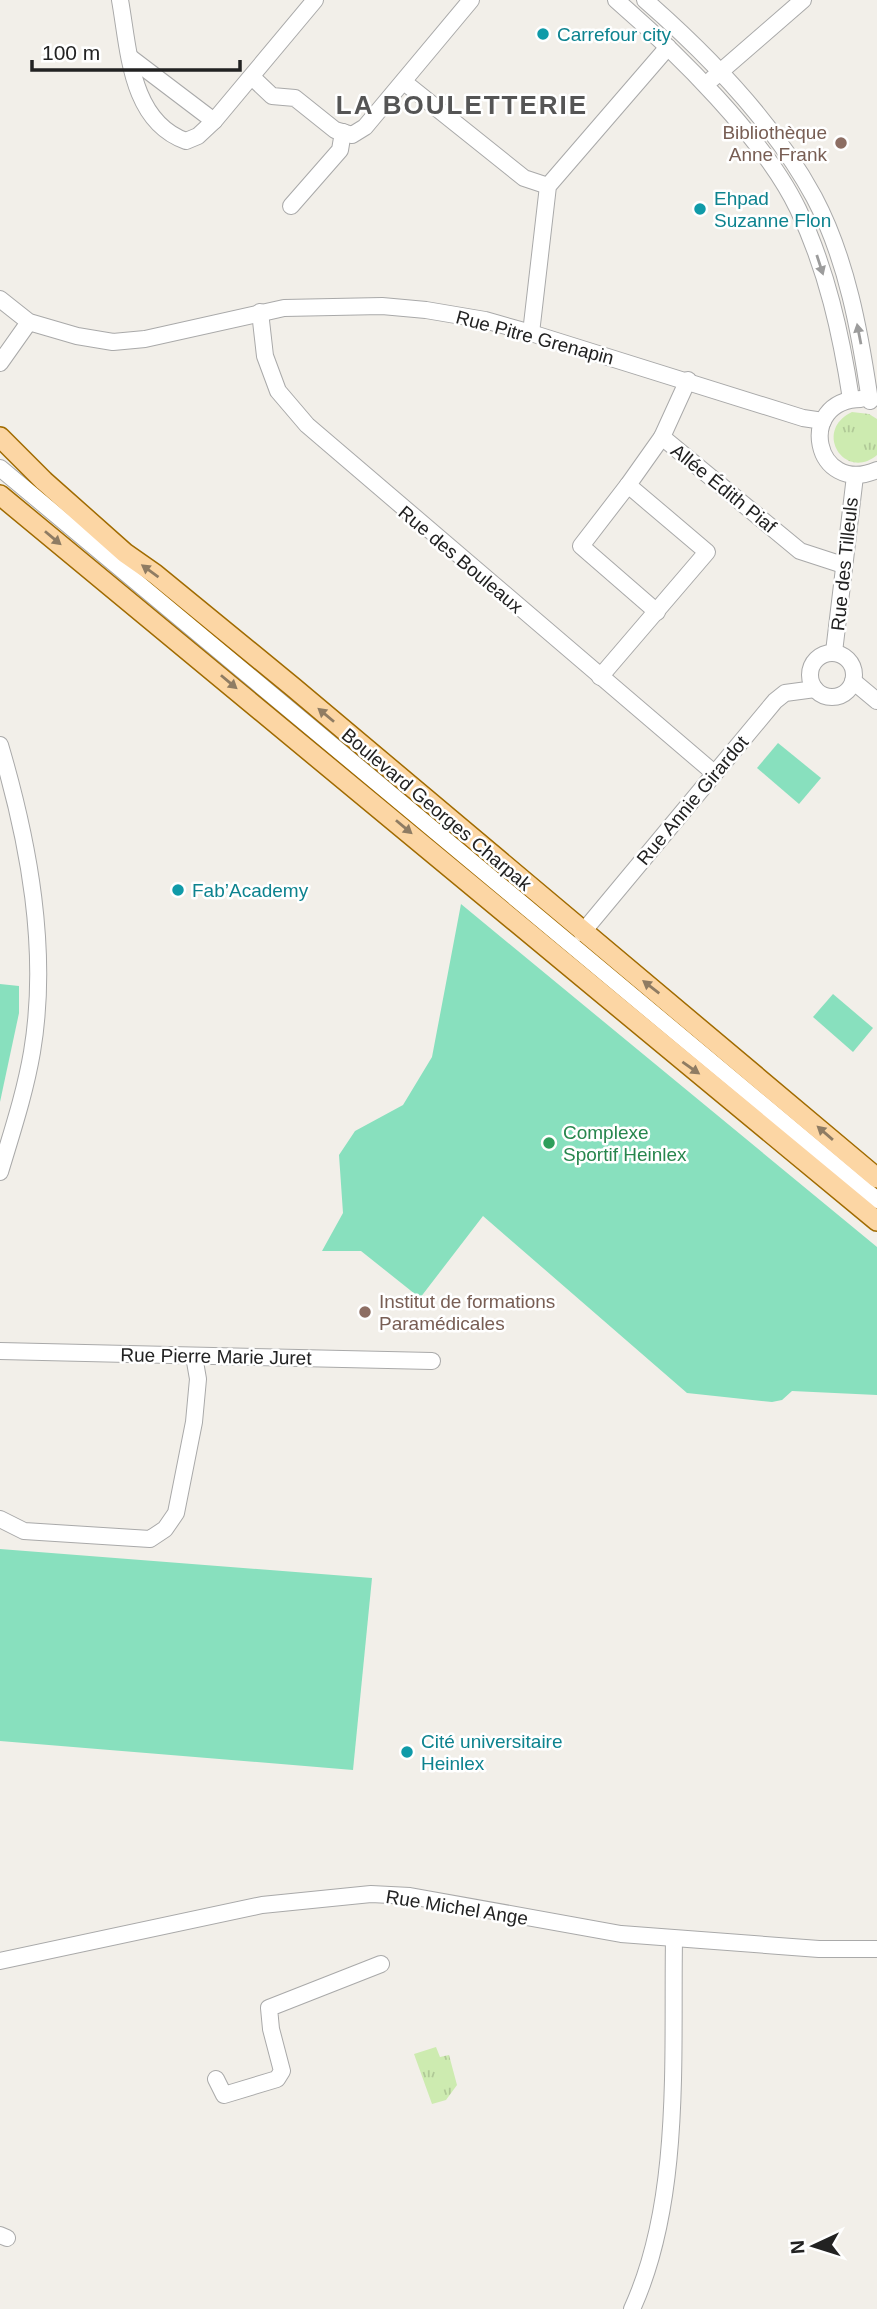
<svg xmlns="http://www.w3.org/2000/svg" width="877" height="2309" viewBox="0 0 877 2309" font-family="Arial,sans-serif">
<style>
.grass{fill:url(#grass-tufts)}
.pitch{fill:#88e0be}
.lines{fill:none;stroke-linecap:round;stroke-linejoin:round}
.minor-casing{stroke:#a9a9a9;stroke-width:18}
.major-casing{stroke:#a06b00;stroke-width:22}
.minor{stroke:#fff;stroke-width:16}
.major{stroke:#fcd6a4;stroke-width:19}
.oneway{fill:#9c9c9c}
.oneway2{fill:#8f7c63}
.culture-dot{fill:#0f9aa8;stroke:#fff;stroke-width:2.5}
.education-dot{fill:#8d6e63;stroke:#fff;stroke-width:2.5}
.leisure-dot{fill:#2e9e5b;stroke:#fff;stroke-width:2.5}
.labels{text-anchor:middle;stroke-width:5;stroke-linejoin:round;paint-order:stroke}
.culture-label{font-size:19px;fill:#0d838f;stroke:#fff;text-anchor:start}
.education-label{font-size:19px;fill:#785e54;stroke:#fff;text-anchor:end}
.street-label{font-size:19px;fill:#222;stroke:#fff}
.leisure-label{font-size:19px;fill:#27864d;stroke:#fff;text-anchor:start}
.district-label{font-size:26px;font-weight:bold;letter-spacing:2px;fill:#555;stroke:#fff}
</style>
<defs>
<pattern id="grass-tufts" width="24" height="20" patternUnits="userSpaceOnUse" patternTransform="scale(1.75)"><rect width="24" height="20" fill="#cdebb0"/><path d="M3 7l-1-3M5 7V3M7 7l1-3M15 17l-1-3M17 17v-4M19 17l1-3" fill="none" stroke="#b0c997"/></pattern>
</defs>
<rect width="100%" height="100%" fill="#f2efe9"/>
<g class="grass">
<path d="M852,412L869,414L877,419V455C845,482 812,431 852,412Z"/>
<polygon points="436,2047 440,2057 449,2055 457,2085 446,2100 432,2104 414,2054"/>
</g>
<g class="pitch">
<polygon points="778,743 821,778 799,804 757,768"/>
<polygon points="461,904 877,1247 877,1395 792,1391 782,1400 772,1402 687,1393 483,1216 420,1298 361,1251 322,1251 343,1213 339,1155 355,1131 403,1105 432,1057"/>
<polygon points="0,984 19,986 19,1013 0,1102"/>
<polygon points="833,994 873,1028 853,1052 813,1017"/>
<polygon points="0,1549 372,1578 353,1770 0,1741"/>
</g>
<g class="lines">
<g class="minor-casing">
<g id="minor">
<path d="M120,0C129,50 130,121 186,141L198,136L214,121L315,0"/>
<path d="M616,0C676,52 764,138 798,209C827,270 841,334 851,399"/>
<path d="M645,0C708,55 774,123 814,197C847,259 860,333 870,401"/>
<polyline points="131,58 214,121"/>
<polyline points="252,77 272,96 295,98 335,130 352,135 365,127 471,0"/>
<polyline points="712,79 803,0"/>
<polyline points="404,82 524,178 548,186"/>
<polyline points="291,206 340,150 343,132"/>
<polyline points="0,299 29,322 77,336 113,342 145,339 284,308 382,306 426,310 485,320 531,333 803,418 823,421"/>
<polyline points="260,312 265,356 278,391 307,425 714,773"/>
<polyline points="531,333 548,186 668,47"/>
<polyline points="0,363 29,322"/>
<polyline points="688,380 662,437 800,551 843,565"/>
<path d="M861,399C795,400 814,497 877,470"/>
<polyline points="0,468 877,1200"/>
<polyline points="628,485 581,546 657,612"/>
<polyline points="834,652 855,476"/>
<circle cx="832" cy="675" r="22"/>
<polyline points="600,677 707,552 628,485 662,437"/>
<polyline points="853,681 877,701"/>
<path d="M0,745C29,843 49,951 32,1052C25,1093 12,1132 0,1172"/>
<polyline points="582,933 775,701 785,693 815,689"/>
<polyline points="0,1351 432,1361"/>
<polyline points="0,1519 24,1531 150,1539 165,1529 176,1513 194,1422 198,1379 194,1356"/>
<polyline points="0,1961 262,1905 371,1894 410,1896 621,1934 819,1949 877,1949"/>
<polyline points="216,2079 224,2095 277,2079 282,2071 271,2029 269,2008 381,1964"/>
<polyline points="0,2235 7,2238"/>
<path d="M632,2309C682,2200 672,2057 674,1939"/>
</g>
</g>
<g class="major-casing">
<g id="major">
<polyline points="0,437 44,481 125,553 155,574 293,687 877,1178"/>
<polyline points="0,495 877,1221"/>
</g>
</g>
<use href="#minor" class="minor"/>
<use href="#major" class="major"/>
</g>
<defs><path id="oneway-solid" d="M-6-.8H1V-3.2L6.5 0L1 3.2V.8H-6Z" transform="scale(1.75)"/></defs>
<g class="oneway">
<use href="#oneway-solid" transform="translate(820 265) rotate(72)"/>
<use href="#oneway-solid" transform="translate(859 334) rotate(-101)"/>
</g>
<g class="oneway2">
<use href="#oneway-solid" transform="translate(53 538) rotate(40)"/>
<use href="#oneway-solid" transform="translate(150 571) rotate(-144)"/>
<use href="#oneway-solid" transform="translate(229 682) rotate(40)"/>
<use href="#oneway-solid" transform="translate(326 715) rotate(-140)"/>
<use href="#oneway-solid" transform="translate(404 827) rotate(40)"/>
<use href="#oneway-solid" transform="translate(651 987) rotate(-142)"/>
<use href="#oneway-solid" transform="translate(691 1068) rotate(35)"/>
<use href="#oneway-solid" transform="translate(825 1133) rotate(-139)"/>
</g>
<g class="culture-dot">
<circle cx="543" cy="34" r="7"/>
<circle cx="700" cy="209" r="7"/>
<circle cx="178" cy="890" r="7"/>
<circle cx="407" cy="1752" r="7"/>
</g>
<g class="education-dot">
<circle cx="841" cy="143" r="7"/>
<circle cx="365" cy="1312" r="7"/>
</g>
<circle class="leisure-dot" cx="549" cy="1143" r="7"/>
<g class="labels">
<g class="culture-label">
<text x="557" y="41">Carrefour city</text>
<text x="714" y="205">Ehpad<tspan x="714" dy="22">Suzanne Flon</tspan></text>
<text x="192" y="897">Fab’Academy</text>
<text x="421" y="1748">Cité universitaire<tspan x="421" dy="22">Heinlex</tspan></text>
</g>
<g class="education-label">
<text x="827" y="139">Bibliothèque<tspan x="827" dy="22">Anne Frank</tspan></text>
<text x="379" y="1308" text-anchor="start">Institut de formations<tspan x="379" dy="22">Paramédicales</tspan></text>
</g>
<g class="street-label">
<text transform="translate(535 337) rotate(15)" y="7">Rue Pitre Grenapin</text>
<text transform="translate(724 488) rotate(39)" y="7">Allée Édith Piaf</text>
<text transform="translate(461 559) rotate(40)" y="7">Rue des Bouleaux</text>
<text transform="translate(844 564) rotate(-84)" y="7">Rue des Tilleuls</text>
<text transform="translate(692 800) rotate(-50)" y="7">Rue Annie Girardot</text>
<text transform="translate(437 809) rotate(40)" y="7">Boulevard Georges Charpak</text>
<text transform="translate(216 1356) rotate(1)" y="7">Rue Pierre Marie Juret</text>
<text transform="translate(457 1907) rotate(9)" y="7">Rue Michel Ange</text>
</g>
<g class="leisure-label">
<text x="563" y="1139">Complexe<tspan x="563" dy="22">Sportif Heinlex</tspan></text>
</g>
<g class="district-label">
<text x="462" y="114">LA BOULETTERIE</text>
</g>
</g>
<g transform="translate(814 2246) rotate(266)" stroke="#ffffff" stroke-width="5" paint-order="stroke">
<path d="M0-5L12 26L0 18L-12 26Z" fill="#222222"/>
<text y="-10" font-size="19" font-weight="bold" text-anchor="middle" fill="#222222">N</text>
</g>
<path d="M32 60v10h208v-10" fill="none" stroke="#222222" stroke-width="3.5"/>
<text x="42" y="60" font-size="21" fill="#222222" stroke="#ffffff" stroke-width="5" paint-order="stroke">100 m</text>
</svg>
